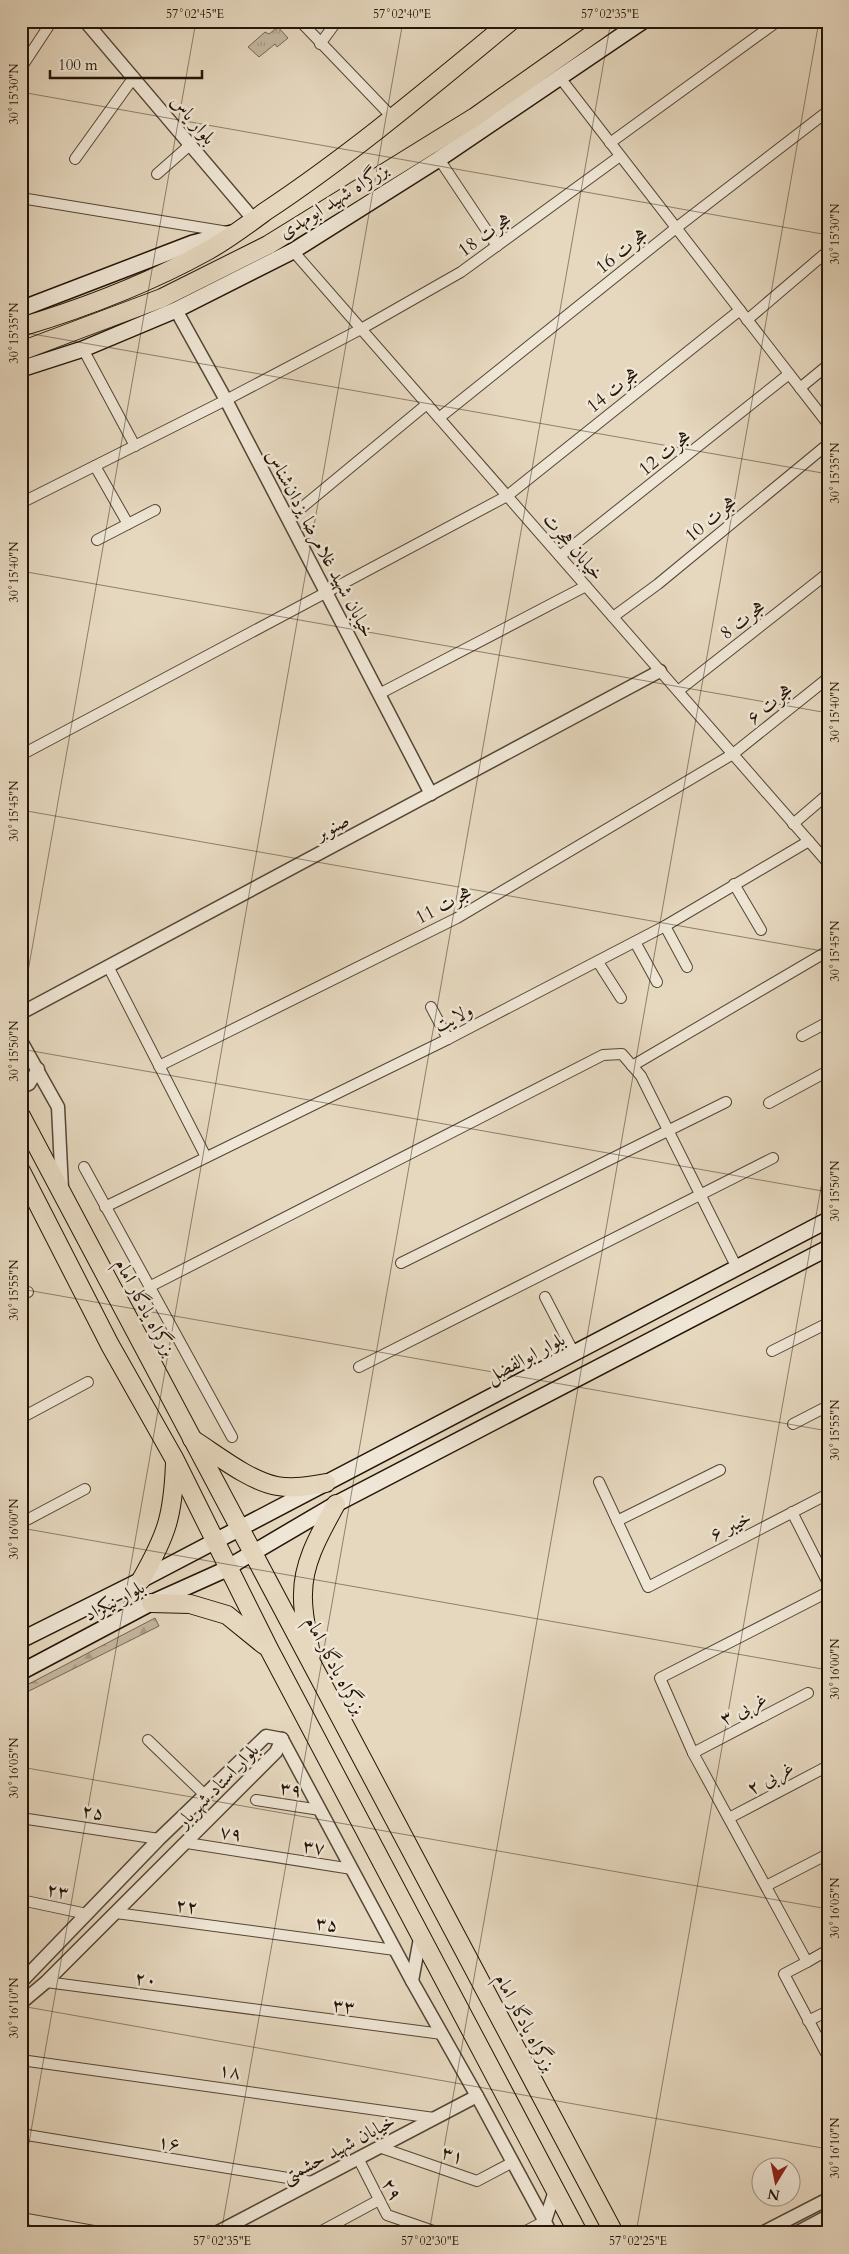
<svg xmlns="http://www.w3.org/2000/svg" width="849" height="2254" viewBox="0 0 849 2254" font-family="Cardo,Amiri,serif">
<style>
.forest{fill:url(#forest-firs);stroke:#746654}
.park{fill:url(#park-tufts);stroke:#746654}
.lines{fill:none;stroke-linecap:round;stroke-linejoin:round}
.minor-casing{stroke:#544636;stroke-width:12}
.tertiary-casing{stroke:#544636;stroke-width:15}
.secondary-casing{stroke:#231508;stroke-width:18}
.trunk-casing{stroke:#231508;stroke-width:20}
.minor{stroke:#efe6d5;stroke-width:10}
.tertiary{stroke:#efe6d5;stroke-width:12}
.secondary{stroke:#efe6d5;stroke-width:15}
.trunk{stroke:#e6d8bf;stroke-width:18}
.ticks{fill:none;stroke:#231508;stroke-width:1;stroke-opacity:0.45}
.labels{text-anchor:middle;stroke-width:5;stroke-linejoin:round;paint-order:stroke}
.street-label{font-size:19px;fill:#231508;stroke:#efe6d5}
.neatline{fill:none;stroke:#231508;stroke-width:2}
.ticks-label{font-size:12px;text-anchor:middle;fill:#231508}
</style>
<defs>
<pattern id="forest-firs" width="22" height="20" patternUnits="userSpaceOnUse" patternTransform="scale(1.25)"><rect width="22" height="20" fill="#c5b7a0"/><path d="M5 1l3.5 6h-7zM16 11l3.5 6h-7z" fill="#a99c88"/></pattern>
<pattern id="park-tufts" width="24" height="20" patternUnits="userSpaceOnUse" patternTransform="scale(1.25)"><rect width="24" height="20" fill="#c5b7a0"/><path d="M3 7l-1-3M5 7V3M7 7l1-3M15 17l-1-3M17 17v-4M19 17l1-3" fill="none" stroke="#a99c88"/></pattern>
</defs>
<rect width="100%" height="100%" fill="#e6d8bf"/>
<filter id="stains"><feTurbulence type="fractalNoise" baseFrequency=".004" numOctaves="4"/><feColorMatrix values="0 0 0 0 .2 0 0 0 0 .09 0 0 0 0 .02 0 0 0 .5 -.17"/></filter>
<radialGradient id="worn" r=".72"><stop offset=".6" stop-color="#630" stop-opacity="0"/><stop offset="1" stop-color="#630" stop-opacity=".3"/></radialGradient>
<polygon class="forest" points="155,1618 159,1626 21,1695 21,1688"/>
<polygon class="park" points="278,27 288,38 277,47 275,44 259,57 248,47 265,32 269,34"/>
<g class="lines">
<g class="minor-casing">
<g id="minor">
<polyline points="300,21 393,118"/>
<polyline points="21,29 28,21"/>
<polyline points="320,44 337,21"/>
<polyline points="21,68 52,21"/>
<polyline points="561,79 828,424"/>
<polyline points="610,143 778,21"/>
<polyline points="75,159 134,77"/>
<polyline points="439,159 497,246"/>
<polyline points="157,174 191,144"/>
<polyline points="21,198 228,232"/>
<polyline points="293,251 828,863"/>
<polyline points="747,320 828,251"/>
<polyline points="83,349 135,446"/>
<polyline points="800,388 828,365"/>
<polyline points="439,418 676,228 828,111"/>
<polyline points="95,466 128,524"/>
<polyline points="21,503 226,400 361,329 461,272 620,156"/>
<polyline points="288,519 427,404"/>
<polyline points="97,540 155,510"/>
<polyline points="560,556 789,374"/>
<polyline points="613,617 658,584 828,444"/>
<polyline points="678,691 828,573"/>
<polyline points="379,694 586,586"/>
<polyline points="21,755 507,496 740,310"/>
<polyline points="793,824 828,794"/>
<polyline points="734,884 761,930"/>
<polyline points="665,926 687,967"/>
<polyline points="635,942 657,982"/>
<polyline points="598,962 621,998"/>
<polyline points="109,968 206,1157"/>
<polyline points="431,1007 448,1039"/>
<polyline points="802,1036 828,1022"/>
<polyline points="159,1066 457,918 733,754 828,678"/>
<polyline points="632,1066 828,951"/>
<polyline points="769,1103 828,1071"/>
<polyline points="84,1167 232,1437"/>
<polyline points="105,1207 448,1039 665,926 809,841"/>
<polyline points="401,1263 726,1102"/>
<polyline points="149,1287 603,1055 622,1054 641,1076 737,1268"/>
<polyline points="21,1295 28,1292"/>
<polyline points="545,1297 574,1353"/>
<polyline points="772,1351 828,1323"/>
<polyline points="359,1367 773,1158"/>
<polyline points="21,1418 88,1382"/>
<polyline points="793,1424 828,1406"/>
<polyline points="599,1482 648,1587 828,1494"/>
<polyline points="792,1512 828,1583"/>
<polyline points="617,1521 720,1470"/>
<polyline points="21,1523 85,1489"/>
<polyline points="828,1592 660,1678 693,1753 807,1962 828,1950"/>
<polyline points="148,1740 205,1795"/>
<polyline points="693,1753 808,1693"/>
<polyline points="256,1800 320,1810"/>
<polyline points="21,1818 159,1839"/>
<polyline points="729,1818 828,1766"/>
<polyline points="187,1843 352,1869"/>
<polyline points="766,1886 828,1854"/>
<polyline points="21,1900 87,1914"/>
<polyline points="116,1913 395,1950"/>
<polyline points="807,1962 784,1974 828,2057"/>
<polyline points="46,1982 442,2034"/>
<polyline points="808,2021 828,2011"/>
<polyline points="21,2060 434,2118"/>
<polyline points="21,2134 312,2182"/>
<polyline points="379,2147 477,2181 513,2162"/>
<polyline points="358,2158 387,2215 439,2233"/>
<polyline points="21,2218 105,2233"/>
<polyline points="318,2233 379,2200"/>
<polyline points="522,2233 545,2221"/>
</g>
</g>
<g class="tertiary-casing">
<g id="tertiary">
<polyline points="85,21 254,220"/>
<polyline points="176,310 226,400 431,794"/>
<polyline points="21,1013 660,671"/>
<polyline points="21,1041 58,1107 62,1189"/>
<polyline points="21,1087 29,1084 38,1069"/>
<polyline points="282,1739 412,1981 477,2096 551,2233"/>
<polyline points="412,1981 421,1933"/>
<polyline points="21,1982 159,1839 266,1736 282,1739"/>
<polyline points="21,2003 46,1982 276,1752 282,1739"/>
<polyline points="545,2221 555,2191"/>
<polyline points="216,2233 477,2096"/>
<polyline points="762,2233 828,2199"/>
<polyline points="796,2233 828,2216"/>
</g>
</g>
<g class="secondary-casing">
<g id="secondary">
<polyline points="21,309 193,243 232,233"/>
<polyline points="21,369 83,349 176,310 293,251 439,159 643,21"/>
<polyline points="21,1640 141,1580 828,1220"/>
<polyline points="21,1672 151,1603 220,1572 336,1504 828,1248"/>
</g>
</g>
<g class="trunk-casing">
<g id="trunk">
<path d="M21,327C84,308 149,283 207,251C227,240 247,225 266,211C352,154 431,87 511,21"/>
<polyline points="21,351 162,298 268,245 475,117 611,21"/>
<polyline points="21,1116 614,2233"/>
<polyline points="21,1171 110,1345 175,1460 269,1649 578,2233"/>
<path d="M192,1439C216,1454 249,1481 277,1486C293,1489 310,1486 326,1483"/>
<path d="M141,1580C167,1534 173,1516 175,1463"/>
<polyline points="151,1603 190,1604 227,1615 264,1645"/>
<path d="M311,1655C308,1635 302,1614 303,1594C303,1561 321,1532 336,1504"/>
</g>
</g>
<use href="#minor" class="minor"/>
<use href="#tertiary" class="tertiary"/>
<use href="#secondary" class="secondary"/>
<use href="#trunk" class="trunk"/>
</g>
<path class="ticks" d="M21,92L828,235M21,332L828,474M21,571L828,713M21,810L828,952M21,1011L196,21M21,1049L828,1192M21,1289L828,1431M21,1528L828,1670M21,1767L828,1909M21,2006L828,2149M21,2188L403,21M221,2233L611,21M429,2233L819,21M636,2233L828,1148"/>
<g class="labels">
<g class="street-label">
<text transform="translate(194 119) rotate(50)" y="7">بلوار یاس</text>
<text transform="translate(333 200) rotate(-32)" y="7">بزرگراه شهید ابومهدی</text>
<text transform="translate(484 234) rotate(-36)" y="7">هجرت 18</text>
<text transform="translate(621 250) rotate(-39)" y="7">هجرت 16</text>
<text transform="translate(612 389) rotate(-39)" y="7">هجرت 14</text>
<text transform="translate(664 452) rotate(-39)" y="7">هجرت 12</text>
<text transform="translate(710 518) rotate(-40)" y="7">هجرت 10</text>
<text transform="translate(321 543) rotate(62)" y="7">خیابان شهید غلامرضا یزدان‌شناس</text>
<text transform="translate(574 546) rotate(49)" y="7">خیابان هجرت</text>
<text transform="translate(742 619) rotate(-38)" y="7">هجرت 8</text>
<text transform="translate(769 703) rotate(-39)" y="7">هجرت ۶</text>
<text transform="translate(332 826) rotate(-28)" y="7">صنوبر</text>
<text transform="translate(443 904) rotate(-28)" y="7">هجرت 11</text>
<text transform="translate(453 1017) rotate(-27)" y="7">ولایت</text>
<text transform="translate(146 1307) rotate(62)" y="7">بزرگراه یادگار امام</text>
<text transform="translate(525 1357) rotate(-28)" y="7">بلوار ابوالفضل</text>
<text transform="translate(730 1525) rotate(-27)" y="7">خیبر ۶</text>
<text transform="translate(114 1600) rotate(-28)" y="7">بلوار نیکزاد</text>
<text transform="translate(336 1665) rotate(62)" y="7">بزرگراه یادگار امام</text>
<text transform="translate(743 1708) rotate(-27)" y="7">۳ غربی</text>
<text transform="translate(770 1777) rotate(-28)" y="7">۲ غربی</text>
<text transform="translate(217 1785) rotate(-46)" y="7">بلوار استاد شهریار</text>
<text transform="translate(291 1788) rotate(9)" y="7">۳۹</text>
<text transform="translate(93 1811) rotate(9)" y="7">۲۵</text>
<text transform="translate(231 1832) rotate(9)" y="7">۷۹</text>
<text transform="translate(314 1846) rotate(9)" y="7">۳۷</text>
<text transform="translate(58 1890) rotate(11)" y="7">۲۳</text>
<text transform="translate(187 1905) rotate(7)" y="7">۲۲</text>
<text transform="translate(327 1923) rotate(7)" y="7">۳۵</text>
<text transform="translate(146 1978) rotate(8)" y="7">۲۰</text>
<text transform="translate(344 2005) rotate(7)" y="7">۳۳</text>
<text transform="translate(526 2022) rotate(62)" y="7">بزرگراه یادگار امام</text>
<text transform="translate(230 2070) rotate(8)" y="7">۱۸</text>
<text transform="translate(169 2142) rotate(9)" y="7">۱۶</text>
<text transform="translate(338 2148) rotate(-28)" y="7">خیابان شهید حشمتی</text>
<text transform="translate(453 2154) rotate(19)" y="7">۳۱</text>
<text transform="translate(393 2189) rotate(62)" y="7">۲۹</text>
</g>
</g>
<rect width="849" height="2254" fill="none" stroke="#e6d8bf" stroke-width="55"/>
<g transform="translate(776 2182) rotate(190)"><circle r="24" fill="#efe6d5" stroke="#9d9283"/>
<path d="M0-4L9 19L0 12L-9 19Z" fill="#8f2418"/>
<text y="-8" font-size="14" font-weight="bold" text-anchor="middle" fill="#231508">N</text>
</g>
<path d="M50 70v8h152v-8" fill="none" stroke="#231508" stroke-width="2.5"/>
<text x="58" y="70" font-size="15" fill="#231508" stroke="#efe6d5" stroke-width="4" paint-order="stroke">100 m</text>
<rect x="28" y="28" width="794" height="2198" class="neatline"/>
<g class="ticks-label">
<text x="195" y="18">57°02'45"E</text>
<text x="402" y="18">57°02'40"E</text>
<text x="610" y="18">57°02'35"E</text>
<text transform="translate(14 94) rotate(-90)" y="4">30°15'30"N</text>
<text transform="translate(835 234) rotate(-90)" y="4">30°15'30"N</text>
<text transform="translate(14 333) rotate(-90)" y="4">30°15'35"N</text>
<text transform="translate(835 473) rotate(-90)" y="4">30°15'35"N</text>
<text transform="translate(14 572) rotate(-90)" y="4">30°15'40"N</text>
<text transform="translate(835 712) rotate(-90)" y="4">30°15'40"N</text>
<text transform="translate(14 811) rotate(-90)" y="4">30°15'45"N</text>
<text transform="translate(835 951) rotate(-90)" y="4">30°15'45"N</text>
<text transform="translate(14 1051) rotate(-90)" y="4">30°15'50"N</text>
<text transform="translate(835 1191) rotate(-90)" y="4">30°15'50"N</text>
<text transform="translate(14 1290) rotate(-90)" y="4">30°15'55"N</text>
<text transform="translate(835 1430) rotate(-90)" y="4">30°15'55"N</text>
<text transform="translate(14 1529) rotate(-90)" y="4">30°16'00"N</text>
<text transform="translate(835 1669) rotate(-90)" y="4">30°16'00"N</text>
<text transform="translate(14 1768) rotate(-90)" y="4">30°16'05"N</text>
<text transform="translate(835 1908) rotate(-90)" y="4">30°16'05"N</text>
<text transform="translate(14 2008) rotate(-90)" y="4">30°16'10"N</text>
<text transform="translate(835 2148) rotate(-90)" y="4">30°16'10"N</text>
<text x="222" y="2245">57°02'35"E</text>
<text x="430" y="2245">57°02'30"E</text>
<text x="638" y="2245">57°02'25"E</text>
</g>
<rect width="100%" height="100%" filter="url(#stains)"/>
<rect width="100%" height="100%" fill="url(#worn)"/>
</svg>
